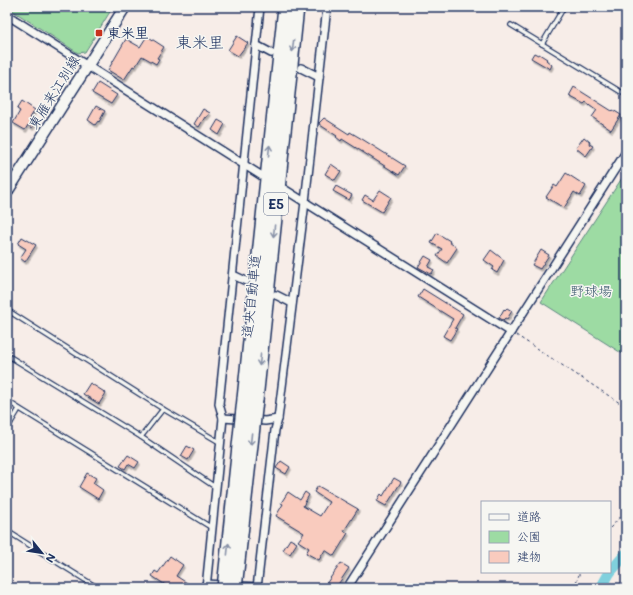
<svg xmlns="http://www.w3.org/2000/svg" width="633" height="595" viewBox="0 0 633 595" font-family="Mali,'Klee One',sans-serif">
<style>
.green{fill:#9ddba3;stroke:#5c8580}
.lines{fill:none;stroke-linecap:round;stroke-linejoin:round}
.river{stroke:#80d0dd;stroke-width:11}
.building{fill:#f9cbbe;stroke:#1b2f5e;filter:url(#shadow)}
.lane-casing{stroke:#1b2f5e;stroke-width:6}
.street-casing{stroke:#1b2f5e;stroke-width:10}
.secondary-casing{stroke:#1b2f5e;stroke-width:13}
.highway-casing{stroke:#1b2f5e;stroke-width:16}
.path{stroke:#1b2f5e;stroke-width:1;stroke-dasharray:3 3;stroke-linecap:butt}
.lane{stroke:#f6f6f2;stroke-width:3.5}
.street{stroke:#f6f6f2;stroke-width:7}
.secondary{stroke:#f6f6f2;stroke-width:10}
.highway{stroke:#f6f6f2;stroke-width:13}
.highway-bridge-casing{stroke:#1b2f5e;stroke-width:16;stroke-linecap:butt}
.highway-bridge{stroke:#f6f6f2;stroke-width:13}
.oneway{stroke:#8892a8}
.poi-dot{fill:#c8321e;stroke:#f6f6f2;stroke-width:1.5}
.labels{text-anchor:middle;stroke-width:3;stroke-linejoin:round;paint-order:stroke}
.shield{fill:#f6f6f2;stroke:#5d6b8a;stroke-width:1}
.shield-label{font-size:13px;font-weight:bold;fill:#1b2f5e}
.poi-label{font-size:14px;font-weight:bold;fill:#1b2f5e;stroke:#f6f6f2;text-anchor:start}
.street-label{font-size:14px;fill:#1b2f5e;stroke:#f6f6f2}
.park-label{font-size:14px;fill:#3c5a6f;stroke:#f6f6f2}
.quarter-label{font-size:16px;fill:#1b2f5e;stroke:#f6f6f2}
</style>
<defs>
<filter id="shadow"><feDropShadow dx="1.5" dy="2.5" stdDeviation="0" flood-color="#0004"/></filter>
</defs>
<rect width="100%" height="100%" fill="#f7ede8"/>
<filter id="ink" filterUnits="userSpaceOnUse"><feTurbulence type="fractalNoise" baseFrequency=".025" numOctaves="2"/><feDisplacementMap in="SourceGraphic" scale="8" xChannelSelector="R" yChannelSelector="G"/><feConvolveMatrix kernelMatrix="1 2 1 2 8 2 1 2 1" color-interpolation-filters="sRGB"/></filter>
<g filter="url(#ink)">
<g class="green">
<polygon points="7,7 113,7 85,52 78,53"/>
<polygon points="626,172 626,356 541,302"/>
</g>
<g class="lines">
<g class="river">
<polyline points="610,572 626,554"/>
<polyline points="601,588 610,572"/>
</g>
</g>
<g class="building">
<polygon points="147,36 164,47 157,58 159,59 156,64 142,56 135,67 133,66 124,80 108,70 126,39 140,47"/>
<polygon points="237,36 248,43 238,56 228,50"/>
<polygon points="534,53 538,55 539,54 547,59 546,60 552,65 550,69 531,58"/>
<polygon points="98,83 117,95 111,104 92,93"/>
<polygon points="574,87 612,111 613,110 621,115 611,130 592,117 597,110 586,102 584,104 569,96"/>
<polygon points="22,101 35,110 30,118 32,119 31,121 35,123 32,128 28,125 25,130 13,123 20,111 17,109"/>
<polygon points="96,106 105,111 99,122 98,121 95,125 88,120"/>
<polygon points="203,109 210,113 206,118 205,117 199,127 194,124"/>
<polygon points="324,118 349,134 350,132 362,139 405,166 399,175 342,139 341,141 336,137 337,136 320,125 319,123"/>
<polygon points="218,120 225,124 219,135 212,130"/>
<polygon points="584,137 590,142 589,144 593,146 586,156 576,148"/>
<polygon points="331,164 341,171 335,180 325,174"/>
<polygon points="566,173 586,186 580,196 574,192 564,208 546,197 554,185 557,187"/>
<polygon points="336,186 352,195 349,200 333,191"/>
<polygon points="380,190 391,197 382,212 362,200 365,195 373,200"/>
<polygon points="437,233 450,241 449,242 457,248 447,263 437,256 442,249 431,243"/>
<polygon points="22,237 36,245 25,262 20,258 26,249 18,244"/>
<polygon points="491,250 504,260 497,273 492,270 494,267 484,260"/>
<polygon points="541,250 549,255 540,269 532,265"/>
<polygon points="425,256 432,260 428,267 434,270 431,274 418,267"/>
<polygon points="423,289 463,314 455,328 457,329 450,340 443,336 453,319 418,297"/>
<polygon points="507,308 512,311 507,319 505,318 503,320 499,318 504,309 505,310"/>
<polygon points="90,383 106,393 99,404 83,394"/>
<polygon points="187,446 194,450 188,460 181,456"/>
<polygon points="128,455 139,462 135,468 128,464 125,469 120,466"/>
<polygon points="281,461 290,467 286,474 276,468"/>
<polygon points="87,473 96,478 93,483 103,490 98,499 79,487"/>
<polygon points="394,478 401,482 386,506 377,501 381,494 383,496"/>
<polygon points="318,486 358,509 344,531 348,533 334,556 325,550 319,560 306,553 309,548 298,541 304,533 276,516 283,504 281,503 288,492 300,500 305,492 309,495 303,506 320,516 329,502 314,492"/>
<polygon points="290,539 297,543 290,554 283,550"/>
<polygon points="170,556 183,565 176,576 195,588 170,588 152,576 155,571 158,573"/>
<polygon points="341,563 349,568 339,583 335,588 323,588"/>
</g>
<g class="lines">
<g class="lane-casing">
<g id="lane">
<polyline points="511,25 626,95"/>
<polyline points="542,44 564,7"/>
<polyline points="7,310 163,409"/>
<polyline points="7,355 141,437 215,487"/>
<polyline points="7,401 212,528"/>
<polyline points="7,429 19,409"/>
<polyline points="141,437 163,409 221,443"/>
<polyline points="7,531 98,588"/>
</g>
</g>
<g class="street-casing">
<g id="street">
<polyline points="7,15 262,176"/>
<polyline points="256,45 271,53"/>
<polyline points="301,68 319,77"/>
<polyline points="284,189 511,332"/>
<polyline points="233,275 246,281"/>
<polyline points="276,295 292,303"/>
<polyline points="223,418 265,421 278,419"/>
<polyline points="206,584 257,587"/>
<polyline points="206,588 223,418 219,404 260,7"/>
<polyline points="257,588 275,430 278,419 305,202 327,7"/>
<polyline points="347,588 626,152"/>
</g>
</g>
<g class="secondary-casing">
<polyline id="secondary" points="7,192 125,7"/>
</g>
<g class="highway-casing">
<g id="highway">
<polyline points="244,399 285,7"/>
<polyline points="256,400 297,7"/>
</g>
</g>
<g class="path">
<polyline points="516,335 626,407"/>
<polyline points="610,528 626,511"/>
<polyline points="574,588 580,572"/>
</g>
<use href="#lane" class="lane"/>
<use href="#street" class="street"/>
<use href="#secondary" class="secondary"/>
<use href="#highway" class="highway"/>
<g class="highway-bridge-casing">
<g id="highway-bridge">
<polyline points="224,588 244,399"/>
<polyline points="235,588 256,400"/>
</g>
</g>
<use href="#highway-bridge" class="highway-bridge"/>
</g>
<defs><path id="oneway-shaft" d="M-6 0H5M1.5-3L5.5 0L1.5 3" fill="none" stroke-width="1.6" stroke-linecap="round" stroke-linejoin="round"/></defs>
<g class="oneway">
<use href="#oneway-shaft" transform="translate(293 46) rotate(96)"/>
<use href="#oneway-shaft" transform="translate(269 151) rotate(-84)"/>
<use href="#oneway-shaft" transform="translate(274 231) rotate(96)"/>
<use href="#oneway-shaft" transform="translate(260 360) rotate(96)"/>
<use href="#oneway-shaft" transform="translate(251 439) rotate(96)"/>
<use href="#oneway-shaft" transform="translate(228 549) rotate(-84)"/>
</g>
</g>
<rect class="poi-dot" x="95" y="29" width="8" height="8" rx="2"/>
<g class="labels">
<rect class="shield" x="264" y="193" width="24" height="22" rx="3"/>
<g class="shield-label">
<text x="276" y="209">E5</text>
</g>
<g class="poi-label">
<text x="107" y="38">東米里</text>
</g>
<g class="street-label">
<text transform="translate(54 92) rotate(-58)" y="5">東雁来江別線</text>
<text transform="translate(251 296) rotate(-84)" y="5">道央自動車道</text>
</g>
<g class="park-label">
<text x="591" y="296">野球場</text>
</g>
<g class="quarter-label">
<text x="200" y="48">東米里</text>
</g>
</g>
<rect width="633" height="595" fill="none" stroke="#f6f6f2" stroke-width="24"/>
<rect x="12" y="12" width="609" height="571" fill="none" stroke="#1b2f5e" stroke-width="1.5" filter="url(#ink)"/>
<rect x="481" y="501" width="130" height="72" fill="#f6f6f2" stroke="#9ea6b7"/>
<rect x="489" y="514" width="20" height="6" fill="#f6f6f2" stroke="#9ea6b7"/>
<text x="517" y="521" font-size="12" fill="#1b2f5e">道路</text>
<rect x="489" y="531" width="20" height="12" fill="#9ddba3" stroke="#9ea6b7"/>
<text x="517" y="541" font-size="12" fill="#1b2f5e">公園</text>
<rect x="489" y="551" width="20" height="12" fill="#f9cbbe" stroke="#9ea6b7"/>
<text x="517" y="561" font-size="12" fill="#1b2f5e">建物</text>
<g transform="translate(42 553) rotate(120)" stroke="#f6f6f2" stroke-width="3" paint-order="stroke">
<path d="M0-3L7 15L0 10L-7 15Z" fill="#1b2f5e"/>
<text y="-6" font-size="11" font-weight="bold" text-anchor="middle" fill="#1b2f5e">N</text>
</g>
</svg>
